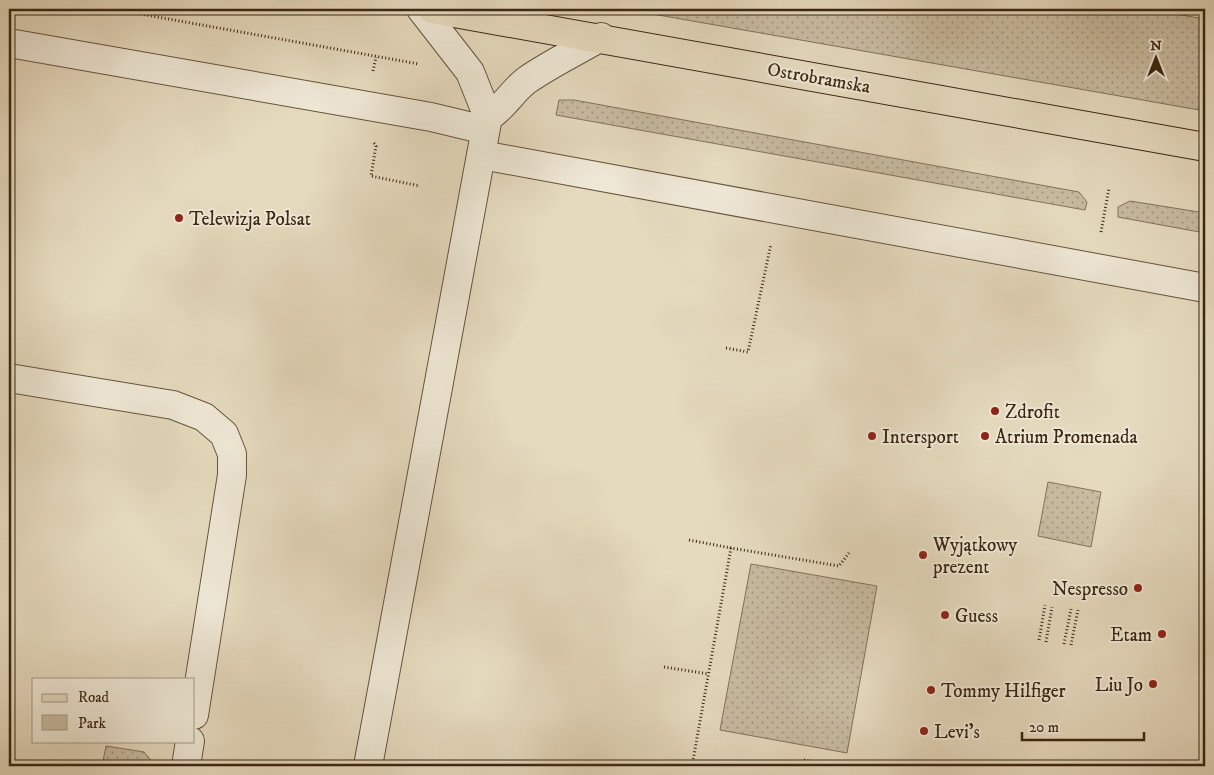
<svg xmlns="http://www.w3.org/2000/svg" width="1214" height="775" viewBox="0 0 1214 775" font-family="'IM FELL DW Pica',serif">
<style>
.green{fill:url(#green-dots);stroke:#82725a}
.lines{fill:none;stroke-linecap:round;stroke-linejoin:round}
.minor-casing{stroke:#66543d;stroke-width:30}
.major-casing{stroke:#3b2712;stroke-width:30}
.path{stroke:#3b2712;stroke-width:3;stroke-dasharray:1 2.5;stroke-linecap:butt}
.minor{stroke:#eee7d5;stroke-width:28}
.major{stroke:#e5dabe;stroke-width:28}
.poi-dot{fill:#8f2418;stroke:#eee7d5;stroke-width:2}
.labels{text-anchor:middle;stroke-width:4;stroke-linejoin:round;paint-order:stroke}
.street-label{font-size:19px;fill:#3b2712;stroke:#eee7d5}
.poi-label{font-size:19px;fill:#3b2712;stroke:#eee7d5;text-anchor:start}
</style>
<defs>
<pattern id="green-dots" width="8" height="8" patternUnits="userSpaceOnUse" patternTransform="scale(1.25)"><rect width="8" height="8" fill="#c8bca1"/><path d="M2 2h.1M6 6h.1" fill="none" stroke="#a49982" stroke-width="1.8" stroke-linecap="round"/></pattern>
</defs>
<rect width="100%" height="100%" fill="#e5dabe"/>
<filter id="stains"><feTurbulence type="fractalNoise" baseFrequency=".004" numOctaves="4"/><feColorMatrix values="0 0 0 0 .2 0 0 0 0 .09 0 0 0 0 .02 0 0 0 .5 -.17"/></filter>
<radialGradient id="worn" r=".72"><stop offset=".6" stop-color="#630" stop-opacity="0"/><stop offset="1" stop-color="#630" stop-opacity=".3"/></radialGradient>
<g class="green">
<polygon points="624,9 1147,9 1205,19 1205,111"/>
<polygon points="559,100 574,100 1079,192 1087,202 1085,210 556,115"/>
<polygon points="1130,201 1205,213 1205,233 1118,217 1118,207"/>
<polygon points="1048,482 1101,492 1091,547 1038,536"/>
<polygon points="751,564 877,586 847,753 720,730"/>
<polygon points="106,746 144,752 156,766 94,766 102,766"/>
</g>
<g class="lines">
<g class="minor-casing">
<g id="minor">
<polyline points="9,43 431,117 485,130"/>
<path d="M488,117C504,108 512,91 527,80C550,64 577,51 601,37"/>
<polyline points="482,155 1205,288"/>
<polyline points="9,378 173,405 204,417 224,434 232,454 232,475 194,715"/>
<polyline points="186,766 190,741"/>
<polyline points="368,766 488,117 470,72 421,9"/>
</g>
</g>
<g class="major-casing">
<polyline id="major" points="432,9 1205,147"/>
</g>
<g class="path">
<polyline points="113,9 419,64"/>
<polyline points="373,71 376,57"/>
<polyline points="374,143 376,146 371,176 420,186"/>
<polyline points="1101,232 1109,188"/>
<polyline points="726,348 748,352 771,244"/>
<polyline points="1204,356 1205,356"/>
<polyline points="689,540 731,548"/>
<polyline points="1039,640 1045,605"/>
<polyline points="1046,642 1052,607"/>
<polyline points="1064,644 1071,609"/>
<polyline points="1071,645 1078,610"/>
<polyline points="664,667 709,674"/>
<polyline points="804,760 835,766"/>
<polyline points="803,765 808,766"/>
<polyline points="692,766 731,548 839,566 849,553"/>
</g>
<use href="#minor" class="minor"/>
<use href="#major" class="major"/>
</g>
<g class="poi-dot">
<circle cx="179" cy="218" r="5"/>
<circle cx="995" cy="411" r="5"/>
<circle cx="872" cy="436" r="5"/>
<circle cx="985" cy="436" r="5"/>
<circle cx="923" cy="555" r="5"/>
<circle cx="1138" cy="588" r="5"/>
<circle cx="945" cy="615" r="5"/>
<circle cx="1162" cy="634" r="5"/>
<circle cx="1153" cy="684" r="5"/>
<circle cx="931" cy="690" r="5"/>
<circle cx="924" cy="731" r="5"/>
</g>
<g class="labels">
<g class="street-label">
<text transform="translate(819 77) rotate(10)" y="7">Ostrobramska</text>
</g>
<g class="poi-label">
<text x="189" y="225">Telewizja Polsat</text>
<text x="1005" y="418">Zdrofit</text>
<text x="882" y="443">Intersport</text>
<text x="995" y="443">Atrium Promenada</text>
<text x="933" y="551">Wyjątkowy<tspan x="933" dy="22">prezent</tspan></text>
<text x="1128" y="595" text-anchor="end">Nespresso</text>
<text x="955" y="622">Guess</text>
<text x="1152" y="641" text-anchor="end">Etam</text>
<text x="1143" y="691" text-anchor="end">Liu Jo</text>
<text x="941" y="697">Tommy Hilfiger</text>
<text x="934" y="738">Levi's</text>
</g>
</g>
<rect width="1214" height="775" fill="none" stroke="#e5dabe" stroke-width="30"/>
<rect x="10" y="10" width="1194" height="755" fill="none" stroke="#3b2712" stroke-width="2.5"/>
<rect x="15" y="15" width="1184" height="745" fill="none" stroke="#3b2712"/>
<rect x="32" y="678" width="162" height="65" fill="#eee7d5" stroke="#a69a87"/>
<rect x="42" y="694" width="25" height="8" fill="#e5dabe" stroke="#a69a87"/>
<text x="78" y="702" font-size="15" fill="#3b2712">Road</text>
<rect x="42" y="715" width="25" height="15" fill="#c8bca1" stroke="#a69a87"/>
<text x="78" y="728" font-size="15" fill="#3b2712">Park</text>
<g transform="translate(1156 58)" stroke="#eee7d5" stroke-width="4" paint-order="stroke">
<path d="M0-4L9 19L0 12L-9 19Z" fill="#3b2712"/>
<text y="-8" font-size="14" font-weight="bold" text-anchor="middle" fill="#3b2712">N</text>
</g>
<path d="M1022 732v8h122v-8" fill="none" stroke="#3b2712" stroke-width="2.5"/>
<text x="1029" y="732" font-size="15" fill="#3b2712" stroke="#eee7d5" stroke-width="4" paint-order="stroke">20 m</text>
<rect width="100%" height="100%" filter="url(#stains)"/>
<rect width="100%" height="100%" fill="url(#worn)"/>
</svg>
